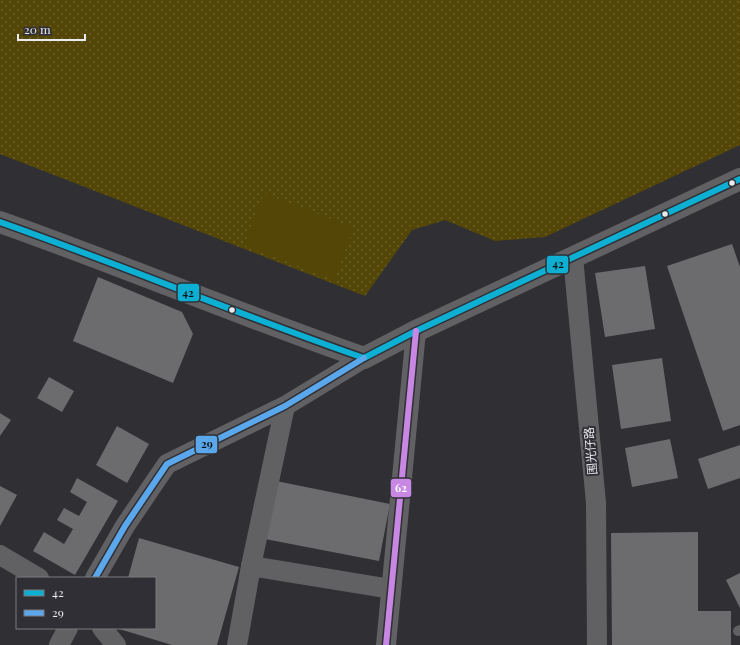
<svg xmlns="http://www.w3.org/2000/svg" width="740" height="645" viewBox="0 0 740 645" font-family="'Playfair Display','Noto Sans SC',serif">
<style>
.park{fill:url(#park-dots)}
.pitch{fill:#534607}
.building{fill:#6c6c6f}
.lines{fill:none;stroke-linecap:round;stroke-linejoin:round}
.lane{stroke:#616164;stroke-width:10}
.street{stroke:#616164;stroke-width:20}
.secondary{stroke:#616164;stroke-width:22}
.bus-1-casing{stroke:#2f2f35;stroke-width:9}
.bus-2-casing{stroke:#2f2f35;stroke-width:9}
.bus-3-casing{stroke:#2f2f35;stroke-width:9}
.bus-1{stroke:#0dafd3;stroke-width:6}
.bus-2{stroke:#5aa8eb;stroke-width:6}
.bus-3{stroke:#c787e3;stroke-width:6}
.bus-dot{fill:#eaebee;stroke:#2f2f35;stroke-width:1.5}
.labels{text-anchor:middle;stroke-width:4;stroke-linejoin:round;paint-order:stroke}
.street-label{font-size:12px;fill:#eaebee;stroke:#2f2f35}
.line-badge{stroke:#2f2f35;stroke-width:1.5}
.badge-label{font-size:11px;text-anchor:middle;font-weight:bold;fill:#fff}
.pale-badge-label{font-size:11px;text-anchor:middle;font-weight:bold;fill:#111}
</style>
<defs>
<pattern id="park-dots" width="8" height="8" patternUnits="userSpaceOnUse"><rect width="8" height="8" fill="#534607"/><path d="M2 2h.1M6 6h.1" fill="none" stroke="#6c612b" stroke-width="1.8" stroke-linecap="round"/></pattern>
</defs>
<rect width="100%" height="100%" fill="#303034"/>
<polygon class="park" points="0,0 740,0 740,145 545,237 495,241 445,220 412,230 365,296 0,154"/>
<polygon class="pitch" points="264,193 354,228 334,280 244,245"/>
<g class="building">
<polygon points="732,244 740,267 740,425 723,431 667,266"/>
<polygon points="645,266 655,329 605,337 595,273"/>
<polygon points="98,277 182,312 193,334 173,383 73,341"/>
<polygon points="662,358 671,421 621,429 612,365"/>
<polygon points="49,377 74,391 62,412 37,398"/>
<polygon points="0,413 11,420 0,436"/>
<polygon points="117,426 149,444 127,483 96,465"/>
<polygon points="670,439 678,478 632,487 625,448"/>
<polygon points="740,445 740,478 708,489 698,459"/>
<polygon points="77,478 118,501 75,575 33,551 44,532 64,544 73,529 57,520 64,508 79,516 87,502 70,492"/>
<polygon points="276,481 390,504 379,561 265,539"/>
<polygon points="0,486 17,495 0,526"/>
<polygon points="698,532 698,611 731,611 731,645 612,645 611,533"/>
<polygon points="139,538 239,567 217,645 172,645 116,628 155,628 155,578 128,578"/>
<polygon points="740,573 740,608 726,580"/>
</g>
<g class="lines">
<polyline class="lane" points="738,631 740,630"/>
<g class="street">
<polyline points="573,257 596,503 597,645"/>
<polyline points="0,555 39,578"/>
<polyline points="251,566 391,589"/>
<polyline points="95,578 125,526 167,464 285,406 364,358"/>
<polyline points="102,628 116,645"/>
<polyline points="59,645 68,628"/>
<polyline points="237,645 251,566 285,406"/>
<polyline points="386,645 416,331"/>
</g>
<path class="secondary" d="M0,222C122,265 242,316 364,358L416,331L740,179"/>
<g class="bus-1-casing">
<path id="bus-1" d="M0,222C122,265 242,316 364,358L416,331L740,179"/>
</g>
<g class="bus-2-casing">
<polyline id="bus-2" points="95,578 125,526 167,464 285,406 364,358"/>
</g>
<g class="bus-3-casing">
<polyline id="bus-3" points="386,645 416,331"/>
</g>
<use href="#bus-1" class="bus-1"/>
<use href="#bus-2" class="bus-2"/>
<use href="#bus-3" class="bus-3"/>
</g>
<g class="bus-dot">
<circle cx="732" cy="183" r="3.5"/>
<circle cx="665" cy="214" r="3.5"/>
<circle cx="232" cy="310" r="3.5"/>
</g>
<g class="labels">
<g class="street-label">
<text transform="translate(591 451) rotate(-95)" y="4">围光仔路</text>
</g>
</g>
<g class="line-badge">
<rect x="546" y="255" width="23" height="19" rx="4" fill="#0dafd3"/>
<rect x="177" y="283" width="23" height="19" rx="4" fill="#0dafd3"/>
<rect x="195" y="435" width="23" height="19" rx="4" fill="#5aa8eb"/>
<rect x="390" y="478" width="22" height="20" rx="4" fill="#c787e3"/>
</g>
<g class="badge-label">
<text x="401" y="492">62</text>
</g>
<g class="pale-badge-label">
<text x="558" y="268">42</text>
<text x="188" y="297">42</text>
<text x="207" y="448">29</text>
</g>
<rect x="16" y="577" width="140" height="52" fill="#2f2f35" stroke="#7a7a7f"/>
<rect x="24" y="590" width="20" height="6" fill="#0dafd3" stroke="#7a7a7f"/>
<text x="52" y="597" font-size="12" fill="#eaebee">42</text>
<rect x="24" y="610" width="20" height="6" fill="#5aa8eb" stroke="#7a7a7f"/>
<text x="52" y="617" font-size="12" fill="#eaebee">29</text>
<path d="M18 34v6h67v-6" fill="none" stroke="#eaebee" stroke-width="2"/>
<text x="24" y="34" font-size="12" fill="#eaebee" stroke="#2f2f35" stroke-width="3" paint-order="stroke">20 m</text>
</svg>
